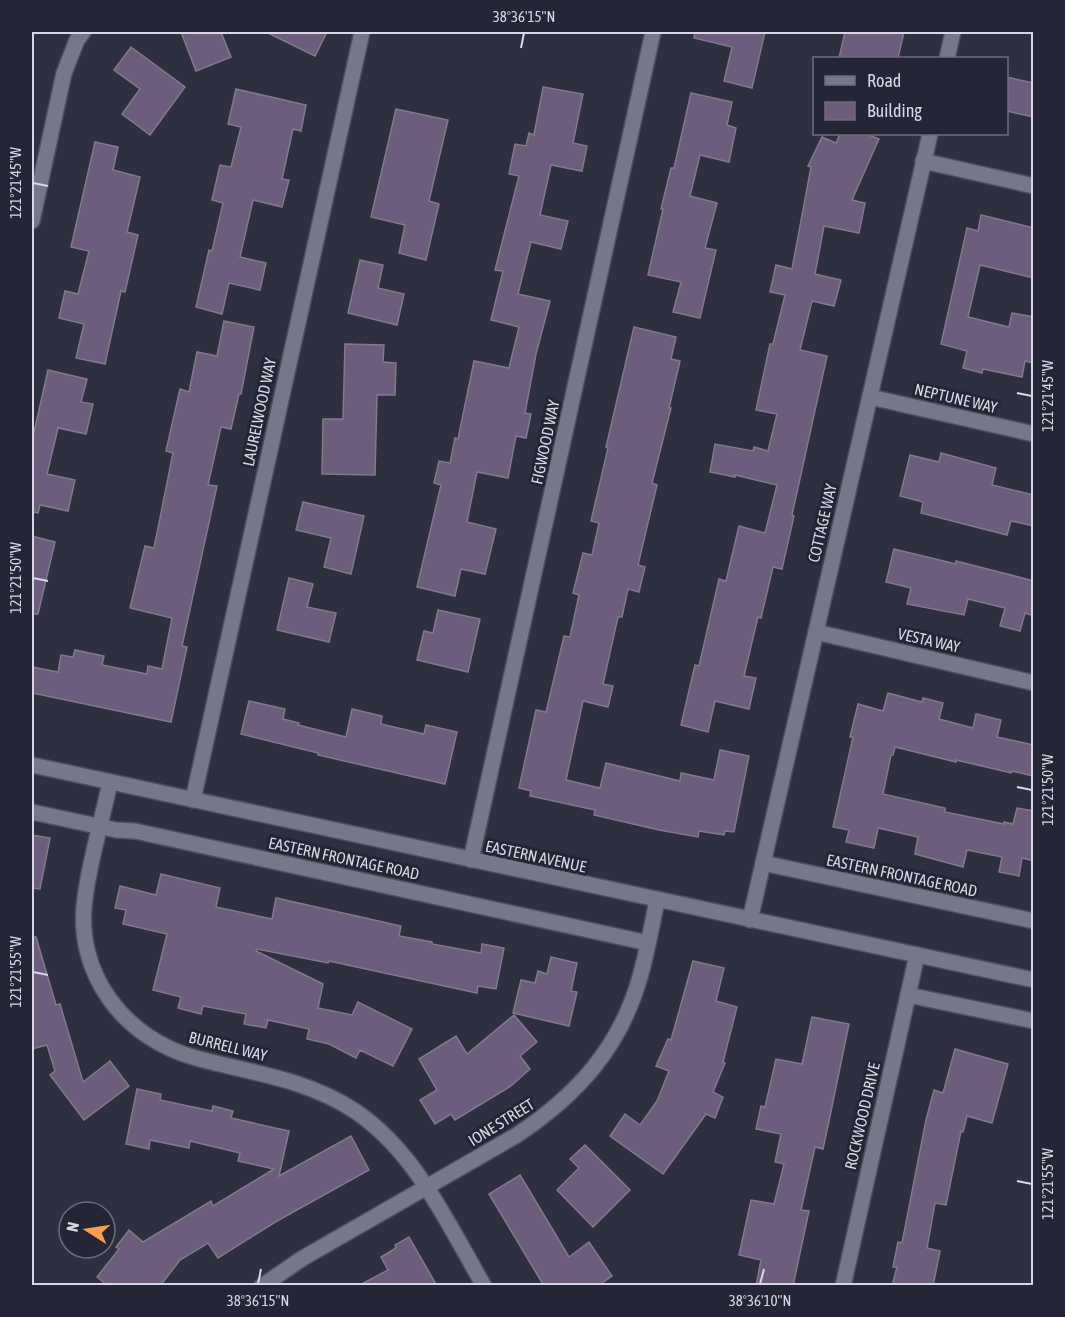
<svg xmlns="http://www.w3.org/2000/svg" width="1065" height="1317" viewBox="0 0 1065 1317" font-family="'Asap Condensed',sans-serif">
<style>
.building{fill:#6d5d7c;stroke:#82798a;stroke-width:1.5}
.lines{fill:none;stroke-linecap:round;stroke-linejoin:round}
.minor-casing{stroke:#4c4e5b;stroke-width:18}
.tertiary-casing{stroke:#4c4e5b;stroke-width:18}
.secondary-casing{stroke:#4c4e5b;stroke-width:18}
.minor{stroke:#76788a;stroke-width:15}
.tertiary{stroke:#76788a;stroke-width:15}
.secondary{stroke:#76788a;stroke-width:15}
.ticks{fill:none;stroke:#d7d8e3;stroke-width:2}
.labels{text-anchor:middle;stroke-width:6;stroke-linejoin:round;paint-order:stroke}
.street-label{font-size:16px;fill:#d7d8e3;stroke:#242635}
.neatline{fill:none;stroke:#d7d8e3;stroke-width:2}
.ticks-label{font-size:15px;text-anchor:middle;fill:#d7d8e3}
</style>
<rect width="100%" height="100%" fill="#2e303f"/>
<g class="building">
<polygon points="181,32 221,32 231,57 196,71"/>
<polygon points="266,32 327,32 315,56"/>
<polygon points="695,32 765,32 752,88 724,81 732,47 694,38"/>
<polygon points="845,32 904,32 898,58 839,58"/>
<polygon points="131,47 185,87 150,135 122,114 140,89 114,70"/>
<polygon points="1006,77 1034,83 1034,117 1006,111"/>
<polygon points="543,87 583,94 573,143 587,146 582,171 551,165 540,215 568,221 561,249 531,242 518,294 550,301 536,354 525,413 531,414 526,438 516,436 508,478 477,472 467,522 496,529 485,574 461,569 455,596 417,587 441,485 434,483 439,461 450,463 455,438 458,439 474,361 509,368 519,327 491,320 503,271 495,270 519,176 509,174 515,144 526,146 529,133 534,135"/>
<polygon points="236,89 306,105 301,131 293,129 282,179 289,180 282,207 253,200 240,257 266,263 260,290 229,283 222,314 196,307 209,250 212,251 223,203 212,200 220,165 231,167 241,127 228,124"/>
<polygon points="691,93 732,102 727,125 736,128 729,162 700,155 690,196 717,203 705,248 716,250 700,318 673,312 681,282 648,275 663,209 661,209 671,168 674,168"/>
<polygon points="396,109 448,120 429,201 439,204 426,260 399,253 405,225 371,217"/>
<polygon points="840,134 866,134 879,139 852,200 865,203 859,233 824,226 815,274 841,280 834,306 812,301 800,350 827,356 792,515 794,516 782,569 773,567 761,618 758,617 744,676 756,678 749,709 715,701 708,732 681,725 695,665 699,666 719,579 726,581 739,526 765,533 777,485 735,475 735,477 710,472 715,444 753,451 754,447 768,451 777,414 756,410 770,344 773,344 785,295 770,292 776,265 792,269 811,167 808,166 822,137 836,143"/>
<polygon points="95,142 118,147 113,170 140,177 127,232 138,235 125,292 121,291 105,364 76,358 84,324 59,318 65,291 78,294 89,251 71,247"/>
<polygon points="981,215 1034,228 1034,278 980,265 968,317 1009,327 1012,313 1034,317 1034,363 1025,361 1022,377 983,369 982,373 963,368 967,351 941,344 967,228 978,231"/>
<polygon points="360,260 383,265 378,288 404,294 397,325 348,313"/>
<polygon points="224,321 254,327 241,394 239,394 231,429 221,427 208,485 217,486 182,646 187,647 171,722 32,693 32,667 58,672 61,655 73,657 75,650 104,656 102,665 147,674 148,666 162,669 172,618 130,608 145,546 154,548 173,453 166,451 180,389 189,392 197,352 217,356"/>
<polygon points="634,327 676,337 671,359 680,361 669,408 671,408 652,483 657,485 638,565 645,567 639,592 628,589 622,617 618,617 603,684 613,686 608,707 583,701 566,780 600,788 606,763 680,781 681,773 714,780 720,750 749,756 734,832 725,831 724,835 699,831 698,837 659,830 594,815 595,810 530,796 531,791 519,788 536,710 546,712 564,636 570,637 579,595 573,593 583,553 592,555 599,523 591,521 608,448 606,447"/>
<polygon points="345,344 384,345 383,362 396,363 395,395 377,395 375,475 322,474 323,419 343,419"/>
<polygon points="48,370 87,379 81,402 93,404 86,434 58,428 47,474 75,480 68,511 40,505 38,513 32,512 32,441"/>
<polygon points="941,453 996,468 992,485 1034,495 1034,526 1011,521 1007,535 921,513 923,502 900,496 910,455 939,462"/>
<polygon points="303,502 364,516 351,574 324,567 331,538 296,530"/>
<polygon points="32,536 55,542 38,614 32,614"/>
<polygon points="894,549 956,564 956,561 1034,581 1034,616 1025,613 1020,631 1000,626 1005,608 968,599 964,615 907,604 911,588 886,582"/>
<polygon points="289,578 313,584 307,607 336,613 329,642 277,630"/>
<polygon points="438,610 480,619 468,672 417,660 424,631 433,633"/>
<polygon points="888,693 922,702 923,698 943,703 939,719 973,728 976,714 1001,720 997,737 1034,745 1034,776 1012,771 1011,773 956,760 956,762 895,747 893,755 891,755 883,794 945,808 945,812 1004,824 1004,822 1013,824 1017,808 1034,811 1034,861 1022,858 1019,876 999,872 1002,857 967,850 963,867 915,854 918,837 878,828 874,848 846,842 849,830 833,827 853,737 850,737 858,704 883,711"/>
<polygon points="249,701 285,709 283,719 299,723 298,725 346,737 352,709 382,716 381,724 424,734 426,725 457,732 445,784 318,755 318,753 241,734"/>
<polygon points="32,835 50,838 40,889 32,888"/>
<polygon points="161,874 220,888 216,907 272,919 276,898 401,926 399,936 432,942 432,944 481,953 482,944 504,948 496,989 478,986 477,993 329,961 328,963 257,949 256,951 323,984 318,1008 352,1015 358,1002 412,1029 393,1066 360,1050 356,1058 329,1044 307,1039 309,1029 268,1020 266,1028 244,1024 246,1014 203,1006 201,1014 178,1008 181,997 153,990 167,934 123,924 126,910 115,908 120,886 156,895"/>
<polygon points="32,937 36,937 56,1005 60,1004 83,1082 110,1061 129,1086 84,1120 50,1075 55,1071 47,1045 32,1049"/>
<polygon points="551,957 577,963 571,991 577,992 569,1026 513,1013 521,980 535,983 538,971 547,974"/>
<polygon points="693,961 724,968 716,1001 737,1007 723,1062 725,1063 713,1092 723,1097 715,1118 706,1114 663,1174 610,1136 625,1114 640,1125 657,1101 669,1071 656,1066 668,1039 671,1040"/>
<polygon points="514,1015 537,1042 520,1056 530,1069 511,1086 455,1120 451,1114 435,1124 420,1100 437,1090 419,1059 456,1036 467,1054"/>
<polygon points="812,1017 849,1024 829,1121 823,1149 815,1147 801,1210 809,1211 793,1286 756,1286 761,1260 739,1255 751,1200 774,1204 784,1164 775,1162 781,1134 756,1129 761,1106 765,1107 776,1059 802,1064"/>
<polygon points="955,1049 1008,1064 992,1123 967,1116 963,1132 961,1131 946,1205 935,1203 927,1248 940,1251 933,1286 892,1286 897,1267 893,1267 898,1242 902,1243 926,1120 934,1090 943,1093"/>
<polygon points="137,1089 161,1094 160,1100 212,1111 213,1106 233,1111 231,1118 289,1131 279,1176 351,1136 369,1170 277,1221 218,1258 208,1243 180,1260 160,1286 108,1286 97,1277 119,1249 116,1247 129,1230 143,1242 211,1201 213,1206 274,1169 238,1161 240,1153 190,1141 189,1148 150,1140 149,1149 126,1144"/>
<polygon points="585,1145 630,1190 593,1227 557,1190 579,1168 570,1159"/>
<polygon points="520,1175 569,1257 589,1242 612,1276 598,1286 544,1286 489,1194"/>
<polygon points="409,1237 437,1286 358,1286 388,1270 381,1257 396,1248 395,1245"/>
</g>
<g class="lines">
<g class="minor-casing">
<g id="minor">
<polyline points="923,161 1034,186"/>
<polyline points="32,221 64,73 77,40 83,32"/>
<polyline points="870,397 1034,434"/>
<polyline points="816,632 1034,683"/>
<path d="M110,782C102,821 90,859 85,898C74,974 125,1039 196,1058C251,1073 307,1079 355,1111C416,1152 448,1224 484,1286"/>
<polyline points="193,800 362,32"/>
<polyline points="32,812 116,830 135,831 648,943"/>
<polyline points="471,860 653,32"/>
<polyline points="763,863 1034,921"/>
<polyline points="908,995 1034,1021"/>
<path d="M262,1286L303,1258L517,1135C577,1095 620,1048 640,977C647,952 652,926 657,900"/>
<polyline points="843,1286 917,955"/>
</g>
</g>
<g class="tertiary-casing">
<g id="tertiary">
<polyline points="947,58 953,32"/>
<polyline points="750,920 930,134"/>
</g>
</g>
<g class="secondary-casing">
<polyline id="secondary" points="32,765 1034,980"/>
</g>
<use href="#minor" class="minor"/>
<use href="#tertiary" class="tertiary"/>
<use href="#secondary" class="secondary"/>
</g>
<path class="ticks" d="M521,48L524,33M33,183L48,186M1017,393L1032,396M33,578L48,581M1017,787L1032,790M33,972L48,975M1017,1181L1032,1184M258,1284L261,1269M760,1284L764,1269"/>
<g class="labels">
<g class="street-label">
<text transform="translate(956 398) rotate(13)" y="6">NEPTUNE WAY</text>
<text transform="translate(259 412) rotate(-78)" y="6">LAURELWOOD WAY</text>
<text transform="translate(545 442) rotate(-78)" y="6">FIGWOOD WAY</text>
<text transform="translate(822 523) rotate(-77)" y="6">COTTAGE WAY</text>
<text transform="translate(929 640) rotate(13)" y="6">VESTA WAY</text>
<text transform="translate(536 856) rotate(12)" y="6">EASTERN AVENUE</text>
<text transform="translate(344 858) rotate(12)" y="6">EASTERN FRONTAGE ROAD</text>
<text transform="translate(902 875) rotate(12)" y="6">EASTERN FRONTAGE ROAD</text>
<text transform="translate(228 1046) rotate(14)" y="6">BURRELL WAY</text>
<text transform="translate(862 1116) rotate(-77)" y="6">ROCKWOOD DRIVE</text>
<text transform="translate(501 1122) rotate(-32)" y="6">IONE STREET</text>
</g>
</g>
<rect width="1065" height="1317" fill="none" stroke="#242635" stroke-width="66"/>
<rect x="813" y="57" width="195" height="78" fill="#242635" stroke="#6c6d7b" stroke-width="1.5"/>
<rect x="825" y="76" width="30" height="9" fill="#76788a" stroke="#6c6d7b" stroke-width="1.5"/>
<text x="867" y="87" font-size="18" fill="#d7d8e3">Road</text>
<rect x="825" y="102" width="30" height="18" fill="#6d5d7c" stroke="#6c6d7b" stroke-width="1.5"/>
<text x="867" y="117" font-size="18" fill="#d7d8e3">Building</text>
<g transform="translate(87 1230) rotate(282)"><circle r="28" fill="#242635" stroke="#6c6d7b" stroke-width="1.5"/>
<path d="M0-4.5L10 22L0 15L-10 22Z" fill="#f99f4d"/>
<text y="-9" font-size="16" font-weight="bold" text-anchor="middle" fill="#d7d8e3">N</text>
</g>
<rect x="33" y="33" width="999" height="1251" class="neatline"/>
<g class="ticks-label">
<text x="524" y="22">38°36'15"N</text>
<text transform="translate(16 183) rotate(-90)" y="5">121°21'45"W</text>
<text transform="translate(1048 396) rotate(-90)" y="5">121°21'45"W</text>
<text transform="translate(16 578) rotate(-90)" y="5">121°21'50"W</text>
<text transform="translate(1048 790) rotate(-90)" y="5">121°21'50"W</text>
<text transform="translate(16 972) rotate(-90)" y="5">121°21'55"W</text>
<text transform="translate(1048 1184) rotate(-90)" y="5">121°21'55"W</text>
<text x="258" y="1306">38°36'15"N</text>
<text x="760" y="1306">38°36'10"N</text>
</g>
</svg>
